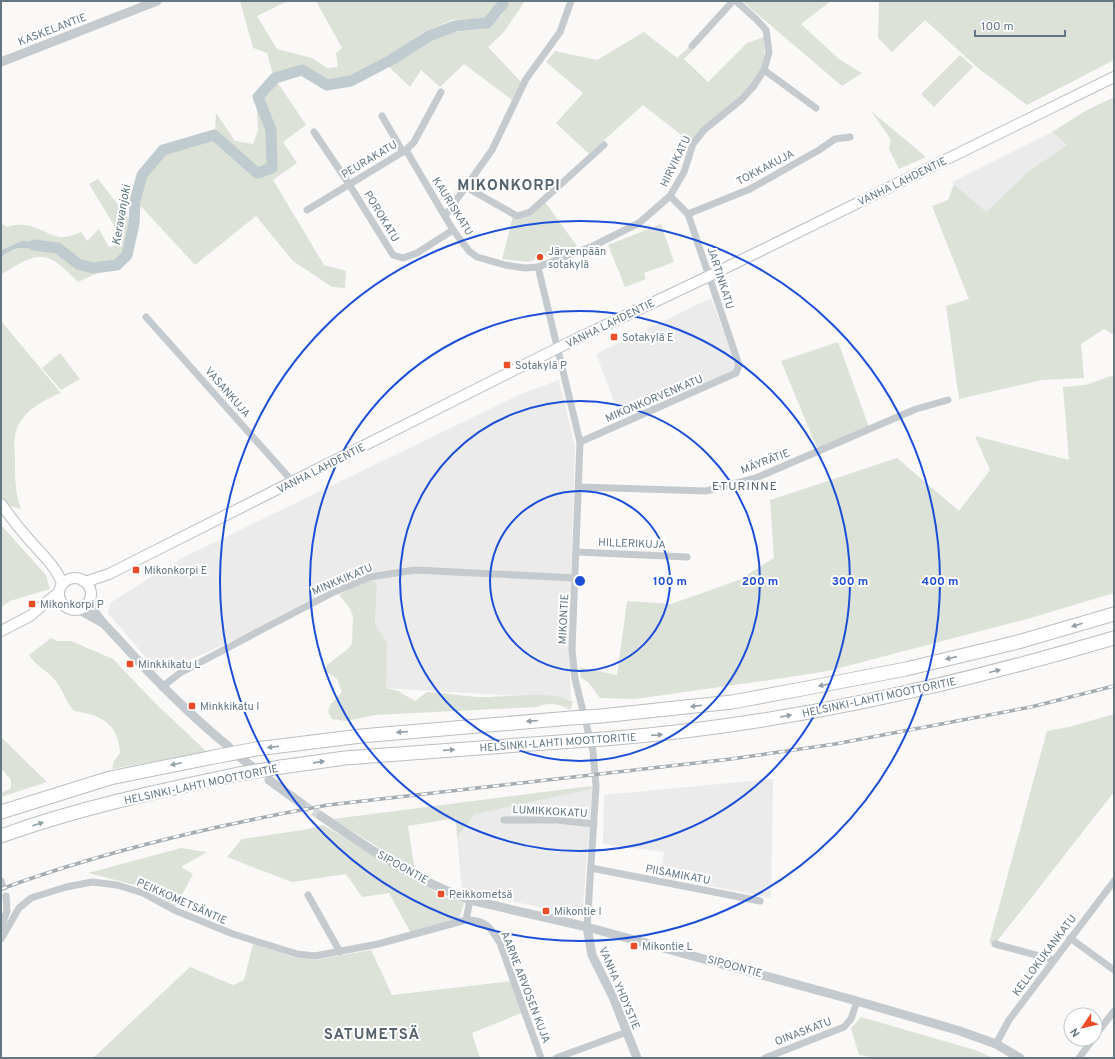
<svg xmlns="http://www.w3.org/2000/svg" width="1115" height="1059" viewBox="0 0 1115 1059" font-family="Overpass,sans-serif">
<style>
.built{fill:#eaebea}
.green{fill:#dce2d8}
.water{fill:#bfcbcf}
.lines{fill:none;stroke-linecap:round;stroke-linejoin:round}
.river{stroke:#bfcbcf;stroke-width:11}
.minor-tunnel{stroke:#d4d8da;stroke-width:7;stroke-dasharray:7 3.5;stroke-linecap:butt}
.tertiary-tunnel{stroke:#d4d8da;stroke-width:9;stroke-dasharray:9 4.5;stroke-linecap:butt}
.secondary-casing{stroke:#b9bfc3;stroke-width:12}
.motorway-casing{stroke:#b9bec0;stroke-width:15}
.minor{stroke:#c4cacd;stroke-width:7}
.tertiary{stroke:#c4cacd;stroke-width:9}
.secondary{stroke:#fff;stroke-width:10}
.motorway{stroke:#fff;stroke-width:13}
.rail-casing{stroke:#a5adb2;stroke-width:3.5}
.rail{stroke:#fff;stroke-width:2;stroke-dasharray:6;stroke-linecap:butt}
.secondary-bridge-casing{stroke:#b9bfc3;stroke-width:12;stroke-linecap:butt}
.motorway-bridge-casing{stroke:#b9bec0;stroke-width:15;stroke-linecap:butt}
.secondary-bridge{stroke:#fff;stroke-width:10}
.motorway-bridge{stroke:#fff;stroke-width:13}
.oneway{fill:#92a0a8}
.ring{fill:none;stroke:#1d4ed8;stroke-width:2}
.poi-dot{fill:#ea4c27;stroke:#fff;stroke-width:1.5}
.labels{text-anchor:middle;stroke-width:4;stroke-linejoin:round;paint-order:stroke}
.street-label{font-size:11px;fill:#637783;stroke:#fff}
.poi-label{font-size:11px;fill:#637783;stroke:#fff;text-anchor:start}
.water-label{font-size:12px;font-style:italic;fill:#5e767d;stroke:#fff}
.neighbourhood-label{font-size:12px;letter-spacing:1px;fill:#56646e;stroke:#fff}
.district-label{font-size:15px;font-weight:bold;letter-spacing:1px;fill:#56646e;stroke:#fff}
.centre{fill:#1d4ed8;stroke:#fff;stroke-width:2}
.ring-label{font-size:12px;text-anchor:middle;font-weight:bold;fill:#1d4ed8;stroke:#fff;stroke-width:4;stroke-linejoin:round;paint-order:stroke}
</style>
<rect width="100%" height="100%" fill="#faf9f7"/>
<g class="built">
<polygon points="1052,132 1067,145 1029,171 985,213 952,182"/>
<polygon points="711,298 736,365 733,373 620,416 596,354"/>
<polygon points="559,380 575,446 569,645 571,699 385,688 387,643 375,624 377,587 375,582 370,577 175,667 156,669 108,613 110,603 180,559 521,394"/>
<polygon points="773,779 771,898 661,876 664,852 603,844 604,795"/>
<polygon points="592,789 583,909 575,908 565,913 462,890 457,838 475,814"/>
</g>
<g class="green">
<polygon points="240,1 288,1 257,16 277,49 312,58 327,68 338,67 336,53 342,48 316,1 499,1 485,19 452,20 424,32 389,56 350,77 327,82 301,67 273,75 267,53 253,48"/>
<polygon points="508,1 525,1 504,32 488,47 521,82 512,100 464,64 440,87 421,70 410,87 389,67 430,37 453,32 485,29 502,15"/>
<polygon points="742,1 831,1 801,24 839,59 862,73 842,86"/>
<polygon points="879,1 1114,1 1114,60 1027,105 978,68 925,20 892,52 878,38"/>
<path d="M644,32L677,58L690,46L694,49L684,59L708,82L747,43L764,37C765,48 765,57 761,68C752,92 710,124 690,142L643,105L589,154L556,123L583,93L546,62L555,51L597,60Z"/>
<polygon points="960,55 973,67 934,107 921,94"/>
<polygon points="276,80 306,125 283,142 297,163 273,180 324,265 346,271 345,288 332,287 293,261 256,216 195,265 137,202 143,176 165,151 213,137 257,174 274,168 272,130 260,97"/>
<polygon points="1114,97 1114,335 1104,329 1081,344 1084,378 1042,380 959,399 946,306 969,299 932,206 948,200 954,184 986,212 1029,171 1067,145 1052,132 1087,110"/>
<polygon points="256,98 269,131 271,167 257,171 215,134 216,113 235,141 253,144 258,130"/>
<polygon points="871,111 926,157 899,169 889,149 891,140"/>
<path d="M98,179L133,224C131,233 130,246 126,254C119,268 90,270 78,263C73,260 69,254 65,250C47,236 19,240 1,250V223L7,227C29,219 40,232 59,237C66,238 74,235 81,232L87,241L99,229L109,247L114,246L118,232L89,184Z"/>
<polygon points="545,202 577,246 547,257 540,252 536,254 536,259 529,262 502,259 513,216"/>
<polygon points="661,224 674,262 644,273 646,279 625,287 608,245"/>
<path d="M23,247L42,250L58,249C81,263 77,271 108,268L78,282C47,249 37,251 1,275V257L9,252Z"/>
<path d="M1,321L61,393C43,400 21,412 16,432C13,441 15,452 15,460C15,478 15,493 21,509L6,505L1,499Z"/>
<polygon points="838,342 869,427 817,448 781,361"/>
<polygon points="60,353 80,379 61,390 42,368"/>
<polygon points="1114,375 1114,593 1027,619 828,671 770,680 635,699 600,698 588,682 581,678 579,667 617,675 627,601 671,604 739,580 774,558 770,500 897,458 959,511 990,470 975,436 1069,460 1063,387 1085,385"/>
<polygon points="1,525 46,575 50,589 10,601 1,607"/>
<path d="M372,580L375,582L377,587L375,624L387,643L386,688L398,691L415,701L427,692C444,693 462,696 479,697C503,698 554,689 573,702L570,710C559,703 548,702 536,707L375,715L346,721L332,719L328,712L330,705L342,692L337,679L325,671L326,666L349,648L352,643L353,616L349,607L339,595L351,588Z"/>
<path d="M51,638L57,641H71L113,659L155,703L207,752L112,769L114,761L120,753C118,723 101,715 74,711C65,701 63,689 54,679C46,670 35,665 29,655Z"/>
<polygon points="1114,714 1114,792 995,944 989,943 1047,731 1069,727"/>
<polygon points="1,737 47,782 1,797 1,793 11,788 11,780 1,768"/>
<polygon points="591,786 592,789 475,814 457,838 456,818 408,826 415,870 333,819"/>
<polygon points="323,825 439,894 464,903 458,922 412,935 389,893 362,897 346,874 292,882 227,857 242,839 309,829"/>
<polygon points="181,848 207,852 181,867 193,874 174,910 157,901 146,888 88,873"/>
<polygon points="253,944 293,957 315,960 371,950 392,995 513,981 524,1012 472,1033 480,1058 93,1058 190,967 233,985 244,980"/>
<polygon points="861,1017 975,1050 993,1058 878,1058 859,1055 851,1028"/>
</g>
<path class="water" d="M22,241L48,242L49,249C27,252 24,241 1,257V250Z"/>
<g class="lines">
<polyline class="river" points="34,245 58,248 78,264 93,268 117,265 127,255 134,224 135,201 142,175 163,150 214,135 257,173 272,168 271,130 258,97 275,78 302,70 327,85 351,81 391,60 429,36 455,26 487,23 503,4 503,1"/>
<polyline class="minor-tunnel" points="2,884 6,896"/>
<polyline class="tertiary-tunnel" points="302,804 321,816"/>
<g class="secondary-casing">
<g id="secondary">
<polyline points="568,343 709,276 1114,77"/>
<path d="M1,504C9,515 17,526 26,536C38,551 56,565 62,584"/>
<circle cx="75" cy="594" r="16"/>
<polyline points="83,581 88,581 109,574 546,354"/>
<polyline points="1,631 30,616 59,592"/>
</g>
</g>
<g class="motorway-casing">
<g id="motorway">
<polyline points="601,716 732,702 802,689 906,669 1018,642 1114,614"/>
<path d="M604,739C778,726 947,687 1114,638"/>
<polyline points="256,749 361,736 571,718"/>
<polyline points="281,767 345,758 573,741"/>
<polyline points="1,812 110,778 214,757"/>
<path d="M1,836C78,808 159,791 239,774"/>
</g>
</g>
<g class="minor">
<polyline points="692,46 733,1"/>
<polyline points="764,70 816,108"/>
<polyline points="382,116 403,152"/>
<polyline points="314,132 349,184 393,255 403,258 417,253 453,230"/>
<polyline points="406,150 453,230 469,251 477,257 505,265 525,268 538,267 593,246 639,223 670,196 684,172 693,144 704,130 742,99 753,87 764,70 769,52 766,30 757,20 736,1"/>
<polyline points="466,187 517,216 530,212 604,145"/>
<polyline points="307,210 406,150 414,142 441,92"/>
<polyline points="688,214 750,189 819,150 835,139 850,137"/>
<polyline points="445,216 492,150 526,79 560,32 571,1"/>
<polyline points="538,267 580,442 572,650 575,679 593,751 596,786 587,927"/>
<polyline points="146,317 293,482"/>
<polyline points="580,442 736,373 739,365 688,214 670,196"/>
<polyline points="580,487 706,491 756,478 916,409 948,400"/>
<polyline points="577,552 687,557"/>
<polyline points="162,687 180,673 263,629 334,592 370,577 415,570 576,578"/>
<polyline points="504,820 556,820 594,824"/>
<polyline points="591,868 760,901"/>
<polyline points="1,881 2,884"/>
<polyline points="308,895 340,952"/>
<path d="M466,920C485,919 491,928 500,943L541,1058"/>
<polyline points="1,927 7,911 6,896"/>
<polyline points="1070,938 1114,970"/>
<polyline points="1,939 19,908 31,898 66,887 92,882 117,885 143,893 174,910 233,934 297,954 315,956 378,944 466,920 470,900"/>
<polyline points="995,944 1054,960"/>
<polyline points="1095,1036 1114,1011"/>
<polyline points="996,1044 1009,1020 1114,881"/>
<polyline points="556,1058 627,1032"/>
<polyline points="765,1058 844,1027 851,1019 857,1001"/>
<polyline points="1079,1058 1093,1039"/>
</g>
<g class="tertiary">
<polyline points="1,62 157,1"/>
<path d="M88,600C95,616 109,629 120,641C154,679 190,715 229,747"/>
<polyline points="78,609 101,622"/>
<polyline points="241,758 254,768"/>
<polyline points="269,780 302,804"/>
<path d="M321,816C368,848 416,881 470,900L587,927L857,1001L960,1031L996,1044L1020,1058"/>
<polyline points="587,927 592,955 613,997 637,1058"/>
</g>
<use href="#secondary" class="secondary"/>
<use href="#motorway" class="motorway"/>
<g class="rail-casing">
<path id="rail" d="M1,889C107,850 217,825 328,805L731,759L835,744L1031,707L1114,686"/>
</g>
<use href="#rail" class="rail"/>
<g class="secondary-bridge-casing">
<polyline id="secondary-bridge" points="546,354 568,343"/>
</g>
<g class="motorway-bridge-casing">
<g id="motorway-bridge">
<polyline points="571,718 601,716"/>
<polyline points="573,741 604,739"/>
<polyline points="214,757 256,749"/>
<polyline points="239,774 281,767"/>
</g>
</g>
<use href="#secondary-bridge" class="secondary-bridge"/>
<use href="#motorway-bridge" class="motorway-bridge"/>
</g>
<defs><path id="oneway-solid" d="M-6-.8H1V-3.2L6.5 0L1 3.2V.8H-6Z"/></defs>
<g class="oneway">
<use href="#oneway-solid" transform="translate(1077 625) rotate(163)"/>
<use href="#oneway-solid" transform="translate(951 658) rotate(167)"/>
<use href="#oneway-solid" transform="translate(995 671) rotate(-14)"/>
<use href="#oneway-solid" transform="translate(824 685) rotate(169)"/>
<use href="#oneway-solid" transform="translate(696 706) rotate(173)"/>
<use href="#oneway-solid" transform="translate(786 716) rotate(-10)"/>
<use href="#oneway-solid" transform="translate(532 721) rotate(175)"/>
<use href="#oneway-solid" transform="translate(402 732) rotate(175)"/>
<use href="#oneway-solid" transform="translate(657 735) rotate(-4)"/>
<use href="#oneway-solid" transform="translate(273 747) rotate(173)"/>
<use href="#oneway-solid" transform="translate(449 750) rotate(-4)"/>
<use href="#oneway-solid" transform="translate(319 762) rotate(-8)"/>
<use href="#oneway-solid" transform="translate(176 764) rotate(168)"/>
<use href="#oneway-solid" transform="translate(38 824) rotate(-17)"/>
</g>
<g class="ring">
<circle cx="580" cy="581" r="90"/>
<circle cx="580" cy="581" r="180"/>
<circle cx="580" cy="581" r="270"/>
<circle cx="580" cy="581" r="360"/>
</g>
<g class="poi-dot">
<circle cx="540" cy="257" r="4"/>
<rect x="610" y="333" width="8" height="8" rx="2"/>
<rect x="503" y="361" width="8" height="8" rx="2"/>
<rect x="132" y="566" width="8" height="8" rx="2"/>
<rect x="28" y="600" width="8" height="8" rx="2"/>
<rect x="126" y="660" width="8" height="8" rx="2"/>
<rect x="188" y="702" width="8" height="8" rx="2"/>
<rect x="437" y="890" width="8" height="8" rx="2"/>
<rect x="542" y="907" width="8" height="8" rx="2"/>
<rect x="630" y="942" width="8" height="8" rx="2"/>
</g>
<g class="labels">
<g class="street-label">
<text transform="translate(52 29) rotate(-21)" y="4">KASKELANTIE</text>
<text transform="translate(369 159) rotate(-31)" y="4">PEURAKATU</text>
<text transform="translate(675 161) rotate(-64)" y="4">HIRVIKATU</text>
<text transform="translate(765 167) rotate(-28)" y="4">TOKKAKUJA</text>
<text transform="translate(902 181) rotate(-26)" y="4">VANHA LAHDENTIE</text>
<text transform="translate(453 206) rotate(58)" y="4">KAURISKATU</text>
<text transform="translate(382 216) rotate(59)" y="4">POROKATU</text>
<text transform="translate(721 278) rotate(72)" y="4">JARTINKATU</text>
<text transform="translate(610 323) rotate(-26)" y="4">VANHA LAHDENTIE</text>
<text transform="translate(228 392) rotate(49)" y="4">VASANKUJA</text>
<text transform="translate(654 398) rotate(-23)" y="4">MIKONKORVENKATU</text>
<text transform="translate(765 461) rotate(-21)" y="4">MÄYRÄTIE</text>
<text transform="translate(321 468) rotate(-27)" y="4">VANHA LAHDENTIE</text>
<text transform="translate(632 543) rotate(2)" y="4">HILLERIKUJA</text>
<text transform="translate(342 579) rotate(-23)" y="4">MINKKIKATU</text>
<text transform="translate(563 619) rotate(-87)" y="4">MIKONTIE</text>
<text transform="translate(879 697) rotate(-12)" y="4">HELSINKI-LAHTI MOOTTORITIE</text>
<text transform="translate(558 742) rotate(-4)" y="4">HELSINKI-LAHTI MOOTTORITIE</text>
<text transform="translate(201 784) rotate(-12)" y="4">HELSINKI-LAHTI MOOTTORITIE</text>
<text transform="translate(550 811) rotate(3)" y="4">LUMIKKOKATU</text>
<text transform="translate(403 867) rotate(29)" y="4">SIPOONTIE</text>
<text transform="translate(678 874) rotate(11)" y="4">PIISAMIKATU</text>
<text transform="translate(182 901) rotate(24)" y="4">PEIKKOMETSÄNTIE</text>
<text transform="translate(1044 955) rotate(-53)" y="4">KELLOKUKANKATU</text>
<text transform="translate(735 966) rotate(15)" y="4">SIPOONTIE</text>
<text transform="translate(526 987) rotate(69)" y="4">AARNE ARVOSEN KUJA</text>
<text transform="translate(620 988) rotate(67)" y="4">VANHA YHDYSTIE</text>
<text transform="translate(803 1031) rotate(-21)" y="4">OINASKATU</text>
</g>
<g class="poi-label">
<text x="548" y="255">Järvenpään<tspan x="548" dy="13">sotakylä</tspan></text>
<text x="622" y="341">Sotakylä E</text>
<text x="515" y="369">Sotakylä P</text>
<text x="144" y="574">Mikonkorpi E</text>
<text x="40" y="608">Mikonkorpi P</text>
<text x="138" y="668">Minkkikatu L</text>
<text x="200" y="710">Minkkikatu I</text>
<text x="449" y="898">Peikkometsä</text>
<text x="554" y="915">Mikontie I</text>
<text x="642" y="950">Mikontie L</text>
</g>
<g class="water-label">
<text transform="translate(121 215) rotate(-80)" y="4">Keravanjoki</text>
</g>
<g class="neighbourhood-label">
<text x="745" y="490">ETURINNE</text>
</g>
<g class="district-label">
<text x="509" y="190">MIKONKORPI</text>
<text x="372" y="1039">SATUMETSÄ</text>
</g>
</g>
<circle cx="580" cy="581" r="6" class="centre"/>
<g class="ring-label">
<text x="670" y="585">100 m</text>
<text x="760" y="585">200 m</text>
<text x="850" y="585">300 m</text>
<text x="940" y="585">400 m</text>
</g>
<rect width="1115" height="1059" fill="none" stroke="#637783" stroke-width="4"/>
<g transform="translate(1083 1027) rotate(235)"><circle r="19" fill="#ffffff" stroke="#c1c9cd"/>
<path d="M0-3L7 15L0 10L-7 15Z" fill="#ea4c27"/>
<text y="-6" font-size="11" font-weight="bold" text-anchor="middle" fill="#637783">N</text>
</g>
<path d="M975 30v6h90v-6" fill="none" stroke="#637783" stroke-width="2"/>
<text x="981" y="30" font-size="12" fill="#637783" stroke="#ffffff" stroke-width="3" paint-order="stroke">100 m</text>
</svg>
